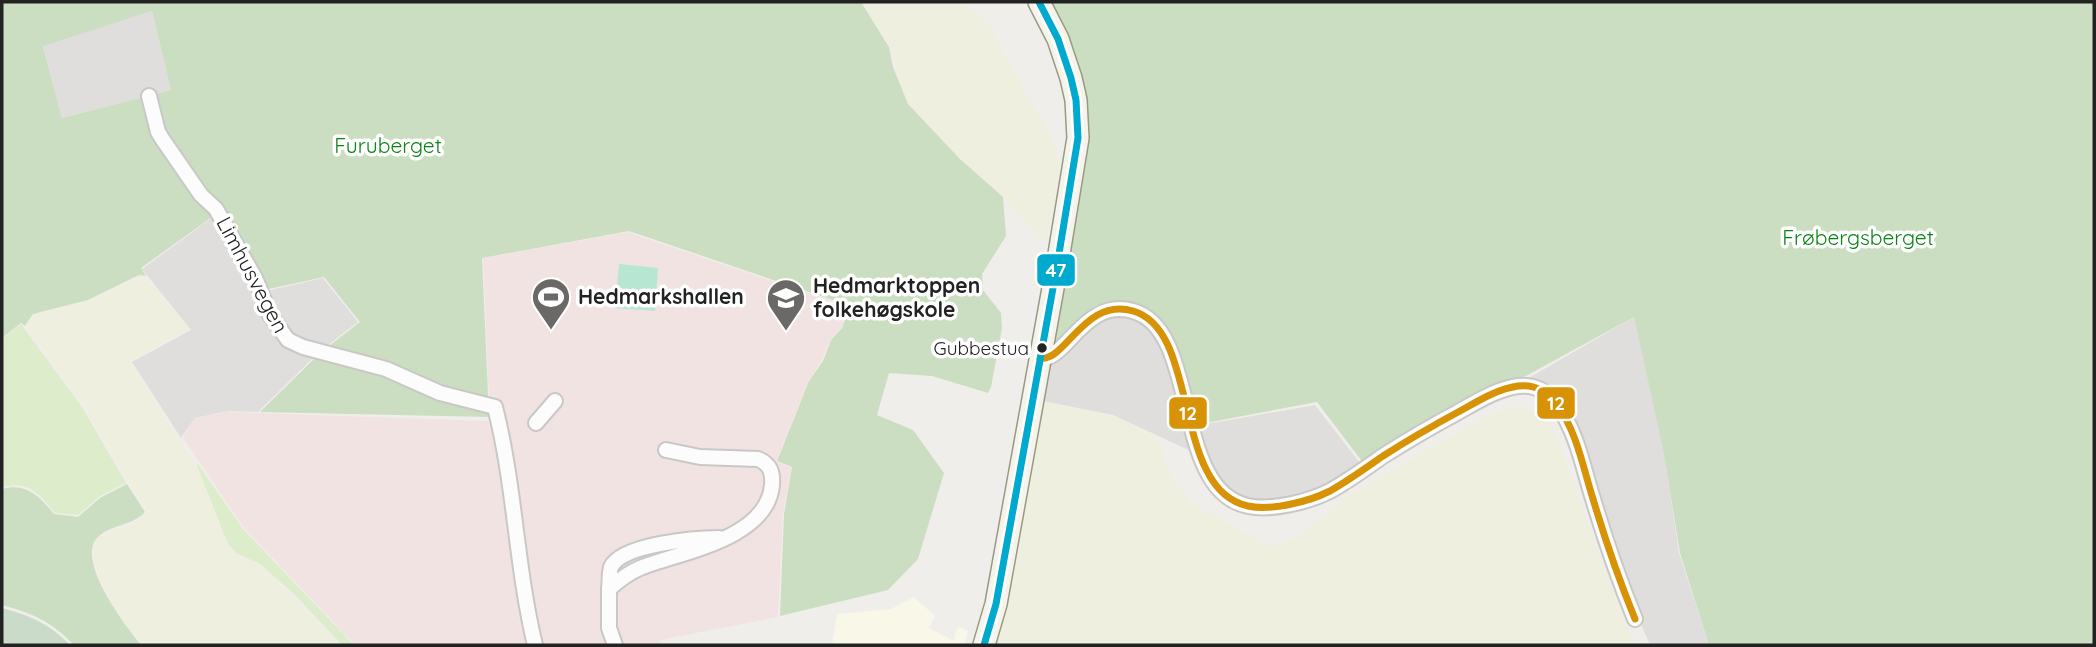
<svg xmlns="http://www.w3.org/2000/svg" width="2096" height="647" viewBox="0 0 2096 647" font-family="Quicksand,sans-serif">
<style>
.residential{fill:#dfdedc}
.commercial{fill:#f1e3e1}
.education{fill:#f8f7e8}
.farmland{fill:#efefdf}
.grass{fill:#ddeccb}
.forest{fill:#cbdec1;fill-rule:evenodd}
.cemetery{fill:#cadbca}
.pitch{fill:#b7e6d2}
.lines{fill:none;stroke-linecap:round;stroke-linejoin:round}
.minor-casing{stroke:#c9c8c7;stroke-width:18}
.secondary-casing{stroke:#999a82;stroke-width:24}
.minor{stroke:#fdfcfc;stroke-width:14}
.secondary{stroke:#f4f4ed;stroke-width:21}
.bus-1-casing{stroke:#fff;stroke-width:12}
.bus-2-casing{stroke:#fff;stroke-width:12}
.bus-1{stroke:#d79205;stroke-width:7}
.bus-2{stroke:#00a9ce;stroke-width:7}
.bus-dot{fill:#222;stroke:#fff;stroke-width:2.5}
.labels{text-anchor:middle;stroke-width:7;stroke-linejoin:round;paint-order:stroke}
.bus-label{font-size:19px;fill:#222;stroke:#fff;text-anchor:end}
.park-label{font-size:21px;fill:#0c8416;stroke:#fff}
.street-label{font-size:21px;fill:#222;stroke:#fff}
.poi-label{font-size:21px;font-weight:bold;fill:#222;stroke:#fff;text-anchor:start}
.line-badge{stroke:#fff;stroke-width:2.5}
.badge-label{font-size:19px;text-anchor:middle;font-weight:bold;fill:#fff}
</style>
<rect width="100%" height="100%" fill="#f0eeeb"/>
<g class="residential">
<polygon points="152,11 171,90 62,118 43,45"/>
<polygon points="217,214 257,293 323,278 358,322 319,352 258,412 228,411 195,418 181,438 132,362 191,330 142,269"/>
<polygon points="1113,314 1134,315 1163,341 1193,452 1113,415 1043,401 1046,372 1087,324"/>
<polygon points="1634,317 1664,452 1679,553 1709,645 1650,645 1631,600 1575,425 1522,382"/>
<polygon points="1315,405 1363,467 1328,490 1263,507 1221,490 1195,426"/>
</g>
<polygon class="commercial" points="628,232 849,307 841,328 830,340 822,360 809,380 776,461 791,468 783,513 778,617 660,640 661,645 355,645 244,528 183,438 195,418 227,412 490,421 483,258"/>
<polygon class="education" points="914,597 935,616 929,628 954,641 956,631 960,627 968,631 964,645 832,645 837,614 891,609"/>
<g class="farmland">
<polygon points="861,2 962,2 989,24 1030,100 1050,133 1060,165 1048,237 1042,240 1037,236 1004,197 960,158 908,104 901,87 890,46"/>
<polygon points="139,277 146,278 189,328 131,362 196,466 228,546 235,556 259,565 273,577 340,645 142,645 118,615 99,578 92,553 94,544 98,538 108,532 137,522 147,512 83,405 26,326 34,315 89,301"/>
<polygon points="1045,403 1114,416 1154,435 1163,450 1168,472 1190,502 1270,547 1299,536 1352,494 1494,412 1520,407 1540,411 1549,419 1557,436 1624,622 1636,645 996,645 1011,577 1017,564 1020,549 1019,531 1042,405"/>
</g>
<g class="grass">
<path d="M21,324L82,407L126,483L100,496L78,515L55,513C39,493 29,481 2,487V339Z"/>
<polygon points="198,464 243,529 354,645 342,645 295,595 260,564 236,553 228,544 197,466"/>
</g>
<g class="forest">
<path d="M2,2H861L889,47L893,67L908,104L960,159L1003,197L1006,236L982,274L983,290L1001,313L1002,328L991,387L988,393L932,376L889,373L877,415L913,430L944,473L918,559L888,590L780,616L784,514L792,467L777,461L809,381L823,361L831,340L842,328L850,306L629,231L482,258L489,417L260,412L320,353L360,322L324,277L264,290L219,212L141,268L146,276L139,275L88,300L33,314L25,326L21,323L2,338ZM152,11L171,90L62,118L43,46Z"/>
<polygon points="1037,2 2094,2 2094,645 1709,645 1680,553 1664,454 1634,317 1364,464 1317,402 1195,425 1170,335 1156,315 1134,305 1052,346 1084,146"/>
<path d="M127,484L145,512C132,526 112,524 98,537C74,559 126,627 141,645H74C51,621 34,614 2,605V489C26,482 40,497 54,514L78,517L100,498Z"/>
</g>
<path class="cemetery" d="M2,608C31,616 48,623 70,645H2Z"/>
<polygon class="pitch" points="619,264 658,268 655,311 615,308"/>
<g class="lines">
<g class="minor-casing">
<g id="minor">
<path d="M149,96L158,132L163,140L201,195L216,209L255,278L270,315L288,340L303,347L386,369L440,393L495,407C515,485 516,567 535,645"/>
<path d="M1040,358C1066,362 1084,297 1133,311C1201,330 1171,490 1248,506C1271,511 1308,502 1330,491C1348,481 1366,468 1383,456C1408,440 1434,425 1460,411C1478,401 1497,389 1518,386C1535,384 1549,392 1558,406C1577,433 1583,467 1593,499C1605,539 1619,580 1635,619"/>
<polyline points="536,423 555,401"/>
<path d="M609,589C610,583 609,573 611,567C622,544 696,538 719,538"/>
<path d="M615,645L609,628V589C619,580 628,573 640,568C679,552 767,540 772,485C773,472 770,464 758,459L700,457L666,450"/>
</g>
</g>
<g class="secondary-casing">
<polyline id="secondary" points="984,645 996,604 1057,266 1078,138 1076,100 1071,78 1058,39 1039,2"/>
</g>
<use href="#minor" class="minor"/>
<use href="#secondary" class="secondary"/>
<g class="bus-1-casing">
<path id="bus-1" d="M1040,358C1066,362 1084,297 1133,311C1201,330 1171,490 1248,506C1271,511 1308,502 1330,491C1348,481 1366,468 1383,456C1408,440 1434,425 1460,411C1478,401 1497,389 1518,386C1535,384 1549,392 1558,406C1577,433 1583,467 1593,499C1605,539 1619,580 1635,619"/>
</g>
<g class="bus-2-casing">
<polyline id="bus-2" points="984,645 996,604 1057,266 1078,138 1076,100 1071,78 1058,39 1039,2"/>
</g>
<use href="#bus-1" class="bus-1"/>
<use href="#bus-2" class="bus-2"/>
</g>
<defs>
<g id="stadium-pin" transform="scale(2.0125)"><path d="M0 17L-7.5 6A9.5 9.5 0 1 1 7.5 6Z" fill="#6a6968" stroke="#fff"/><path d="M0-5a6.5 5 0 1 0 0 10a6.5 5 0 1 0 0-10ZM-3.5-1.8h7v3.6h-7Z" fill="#fff"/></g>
<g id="school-pin" transform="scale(2.0125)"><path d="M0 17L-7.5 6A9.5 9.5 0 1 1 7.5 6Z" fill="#6a6968" stroke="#fff"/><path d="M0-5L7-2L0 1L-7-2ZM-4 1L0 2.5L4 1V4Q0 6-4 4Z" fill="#fff"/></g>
</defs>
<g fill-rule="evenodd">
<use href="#stadium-pin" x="551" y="297"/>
<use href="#school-pin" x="786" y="298"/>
</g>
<circle class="bus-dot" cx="1042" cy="348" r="6"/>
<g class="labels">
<g class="bus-label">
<text x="1029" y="355">Gubbestua</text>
</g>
<g class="park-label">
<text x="388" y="153">Furuberget</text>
<text x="1858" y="245">Frøbergsberget</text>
</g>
<g class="street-label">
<text transform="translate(252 275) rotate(62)" y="7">Limhusvegen</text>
</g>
<g class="poi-label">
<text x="813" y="293">Hedmarktoppen<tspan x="813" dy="24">folkehøgskole</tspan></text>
<text x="578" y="304">Hedmarkshallen</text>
</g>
</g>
<g class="line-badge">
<rect x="1036" y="253" width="40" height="34" rx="7" fill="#00a9ce"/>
<rect x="1536" y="386" width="40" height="34" rx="7" fill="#d79205"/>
<rect x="1168" y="396" width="40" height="34" rx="7" fill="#d79205"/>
</g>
<g class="badge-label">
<text x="1056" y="277">47</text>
<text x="1556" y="410">12</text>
<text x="1188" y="420">12</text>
</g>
<rect width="2096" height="647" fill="none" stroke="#222222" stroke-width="7"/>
</svg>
